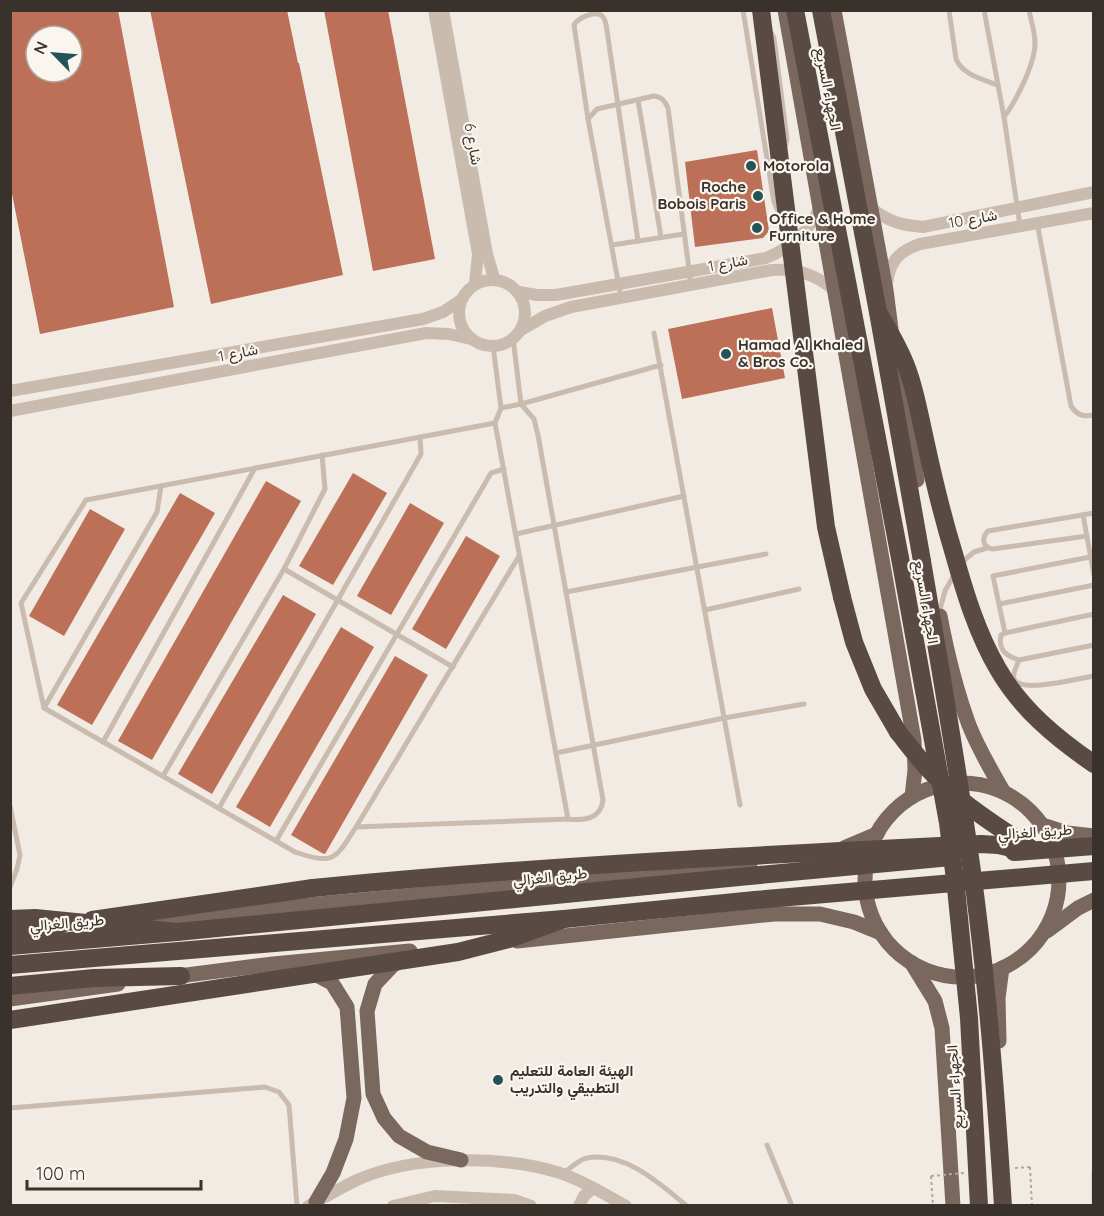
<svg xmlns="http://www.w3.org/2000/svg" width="1104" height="1216" viewBox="0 0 1104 1216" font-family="Quicksand,Vazirmatn,sans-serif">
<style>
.building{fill:#bc7057;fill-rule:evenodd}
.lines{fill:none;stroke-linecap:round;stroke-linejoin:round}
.path{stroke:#b6a699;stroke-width:2;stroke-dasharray:3 3;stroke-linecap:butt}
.service{stroke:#cabbaf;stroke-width:5}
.tertiary{stroke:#cabbaf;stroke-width:12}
.primary{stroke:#7a685f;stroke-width:15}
.motorway{stroke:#594b44;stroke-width:18}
.path-bridge{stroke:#b6a699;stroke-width:2;stroke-dasharray:3 3;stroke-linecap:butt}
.motorway-bridge{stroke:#594b44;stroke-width:18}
.poi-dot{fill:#255458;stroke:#faf5ef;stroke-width:2}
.labels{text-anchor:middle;stroke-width:4.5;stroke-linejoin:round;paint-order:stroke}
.street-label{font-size:15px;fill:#39312c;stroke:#faf5ef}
.poi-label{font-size:15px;font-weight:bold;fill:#39312c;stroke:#faf5ef;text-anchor:start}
</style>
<rect width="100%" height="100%" fill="#f2ebe3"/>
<g class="building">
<path d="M10,10H118L174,307L40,334L10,184ZM36,36H72V72H36Z"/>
<polygon points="150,10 287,10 298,63 299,63 343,275 211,304"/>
<polygon points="324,10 388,10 435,259 373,271"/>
<polygon points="757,150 769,231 763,238 695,247 685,162"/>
<polygon points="772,308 785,378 682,399 668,329"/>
<polygon points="353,473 387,493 333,585 299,566"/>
<polygon points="266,481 301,501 152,760 118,741"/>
<polygon points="180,493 215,513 92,725 57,705"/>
<polygon points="410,503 444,523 391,615 357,596"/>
<polygon points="90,509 125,529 64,636 29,616"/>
<polygon points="466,536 500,556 446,649 412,629"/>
<polygon points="283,595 316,614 212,794 178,774"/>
<polygon points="341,627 374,647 270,827 236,807"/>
<polygon points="395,656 428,675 325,854 322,853 291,835"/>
</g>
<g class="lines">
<g class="path">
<polyline points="1030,1167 1032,1206"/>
<polyline points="931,1176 933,1206"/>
</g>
<g class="service">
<polyline points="743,10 774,202 780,216"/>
<path d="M949,10L956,59C963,75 982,79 997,85"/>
<polyline points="984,10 1004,117 1020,226"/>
<polyline points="769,29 774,38 787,139 785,147"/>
<polyline points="638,100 661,237"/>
<path d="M1004,117C1016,101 1035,64 1035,43C1035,32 1031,21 1029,10"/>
<path d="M588,119L574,25C578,18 593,11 601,15C604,17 605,20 606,24L638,241"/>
<path d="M1037,222L1071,406C1077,415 1082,417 1094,415"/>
<polyline points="612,245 684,234"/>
<path d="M621,297L588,119L597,109L654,96C662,97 665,101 668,108L691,285"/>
<polyline points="654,333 740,805"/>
<polyline points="493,346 501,408 495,423 568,819"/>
<polyline points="501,408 521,404 661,365"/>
<path d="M495,423L86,500L21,603L44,708L295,852C334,865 335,860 356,827L519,556"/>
<polyline points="1083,515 1094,575"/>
<polyline points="516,534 684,496"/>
<path d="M1087,536L992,549C983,547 981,538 988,531L1094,513"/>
<polyline points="961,563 974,552 987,548"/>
<polyline points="284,569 453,667"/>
<polyline points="566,592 766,554"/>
<polyline points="999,604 1094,585"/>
<polyline points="705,610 799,589"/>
<polyline points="939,613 945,591 955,573"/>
<path d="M1094,614L1005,633L1001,635C998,650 1006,656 1019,660L1094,645"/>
<polyline points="1005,633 993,576 1090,557"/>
<path d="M1019,660C1017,666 1012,673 1014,679C1020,694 1080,678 1094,676"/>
<polyline points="44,708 157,512 161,486"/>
<polyline points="103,742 255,468"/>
<polyline points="556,753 724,718 804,704"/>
<polyline points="163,776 284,569 325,489 322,455"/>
<polyline points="10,806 20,855 17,869 10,887"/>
<polyline points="219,808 421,454 420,437"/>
<path d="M356,827L568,819C584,821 601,819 603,800L538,435L534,419L521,404L513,338"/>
<polyline points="276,841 491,473 504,469"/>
<polyline points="10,1108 265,1087 279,1092 289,1105 297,1206"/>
<polyline points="767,1145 792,1206"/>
<polyline points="1094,1172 1094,1202"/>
<path d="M564,1173C570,1168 580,1159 587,1158C625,1151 660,1184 687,1206"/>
</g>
<g class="tertiary">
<polyline points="434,10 478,254 475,283"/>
<polyline points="443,10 487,254 494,278"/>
<path d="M871,208C889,222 901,225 923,227L1094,192"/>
<circle cx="492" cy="313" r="33"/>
<path d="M887,283C890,261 899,251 920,244L1094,213"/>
<path d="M519,292L537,295H556L766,258C791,248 808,233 819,209"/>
<path d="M521,330L545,316L571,307L772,270C796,268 816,274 834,290"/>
<polyline points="10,391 423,319 443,312 461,300"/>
<polyline points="10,411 426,333 449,334 471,339"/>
<path d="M308,1206C324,1198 340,1188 357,1180C412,1155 502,1155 560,1173C582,1180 606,1195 626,1206"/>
<polyline points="393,1206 435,1196 514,1200 531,1206"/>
<polyline points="579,1206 584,1196 593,1188"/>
</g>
<g class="primary">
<polyline points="785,10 914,740 915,770 912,797"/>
<polyline points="834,10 886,290 891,329 917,480"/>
<path d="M940,616C947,653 956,690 969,725C978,748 991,770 1003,791"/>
<circle cx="962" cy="880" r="97"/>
<polyline points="1042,825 1067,833 1094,836"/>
<polyline points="844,848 877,834"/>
<polyline points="146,920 750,864"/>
<polyline points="1047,931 1078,908 1094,900"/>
<polyline points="517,941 774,914 820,914 854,922 881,933"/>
<polyline points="401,961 393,965 375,984 367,1011 373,1094 384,1118 399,1136 427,1152 461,1160"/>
<polyline points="911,962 935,1001 942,1028 953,1206"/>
<polyline points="311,972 332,983 347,1007 354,1098 346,1139 333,1173 316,1202"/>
<polyline points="171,977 273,964 410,951"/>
<polyline points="10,999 118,984"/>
<polyline points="999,1041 998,998 1002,968"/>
</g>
<g class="motorway">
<polyline points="795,10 900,558"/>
<polyline points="821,10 878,312 922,561"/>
<polyline points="842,597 854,642 873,689 898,732"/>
<polyline points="92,920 313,888"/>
<polyline points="10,932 62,924"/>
<polyline points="10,946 177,932 749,876"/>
<polyline points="10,965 564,919 755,900"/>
<polyline points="10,986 94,978 181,976"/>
</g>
<g class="path-bridge">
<polyline points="1015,1168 1030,1167"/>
<polyline points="931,1176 964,1173"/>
</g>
<g class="motorway-bridge">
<polyline points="761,10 826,527 842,597"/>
<path d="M878,312C890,333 903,354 910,377C917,399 921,422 926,444C934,481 943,518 954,554C965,593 977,633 998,669C1021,709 1056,738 1094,764"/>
<polyline points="900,558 948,823 956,888 969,1018 979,1206"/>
<path d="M922,561C937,650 953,740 966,830C985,954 995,1080 1003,1206"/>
<path d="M898,732C910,747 921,762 935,776C962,804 996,826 1029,847"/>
<polyline points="1014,852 1094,846"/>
<polyline points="749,876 951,857"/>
<path d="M313,888C535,866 758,855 981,844L998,845L1025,851"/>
<polyline points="755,900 1094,871"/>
<polyline points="10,919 35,918 177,932"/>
<polyline points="10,1020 458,952 509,939 564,919"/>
</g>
</g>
<g class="poi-dot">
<circle cx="751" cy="166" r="6"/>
<circle cx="758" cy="196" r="6"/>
<circle cx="757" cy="228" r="6"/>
<circle cx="726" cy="354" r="6"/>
<circle cx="498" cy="1080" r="6"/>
</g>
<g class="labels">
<g class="street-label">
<text transform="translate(828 89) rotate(79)" y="5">الجهراء السريع</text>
<text transform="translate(473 144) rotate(80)" y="5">شارع 6</text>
<text transform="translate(973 219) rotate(-10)" y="5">شارع 10</text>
<text transform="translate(728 263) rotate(-10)" y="5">شارع 1</text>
<text transform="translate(238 353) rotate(-11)" y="5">شارع 1</text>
<text transform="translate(926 602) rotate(80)" y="5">الجهراء السريع</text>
<text transform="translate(1035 832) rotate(-4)" y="5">طريق الغزالي</text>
<text transform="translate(550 877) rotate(-6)" y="5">طريق الغزالي</text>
<text transform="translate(67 923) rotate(-5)" y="5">طريق الغزالي</text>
<text transform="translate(955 1087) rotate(-94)" y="5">الجهراء السريع</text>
</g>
<g class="poi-label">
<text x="763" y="171">Motorola</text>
<text x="746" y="192" text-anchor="end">Roche<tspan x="746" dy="17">Bobois Paris</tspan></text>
<text x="769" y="224">Office &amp; Home<tspan x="769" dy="17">Furniture</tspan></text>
<text x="738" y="350">Hamad Al Khaled<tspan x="738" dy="17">&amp; Bros Co.</tspan></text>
<text x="510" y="1076">الهيئة العامة للتعليم<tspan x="510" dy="17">التطبيقي والتدريب</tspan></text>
</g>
</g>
<rect width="1104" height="1216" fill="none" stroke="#39312c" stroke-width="24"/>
<g transform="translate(54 54) rotate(295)"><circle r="28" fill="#faf5ef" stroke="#ada7a1" stroke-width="1.5"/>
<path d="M0-4.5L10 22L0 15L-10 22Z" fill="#255458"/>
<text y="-9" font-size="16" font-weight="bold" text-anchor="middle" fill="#39312c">N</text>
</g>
<path d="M27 1180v9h174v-9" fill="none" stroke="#39312c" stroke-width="3"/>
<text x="36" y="1180" font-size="18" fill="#39312c" stroke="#faf5ef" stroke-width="4.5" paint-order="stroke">100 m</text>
</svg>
